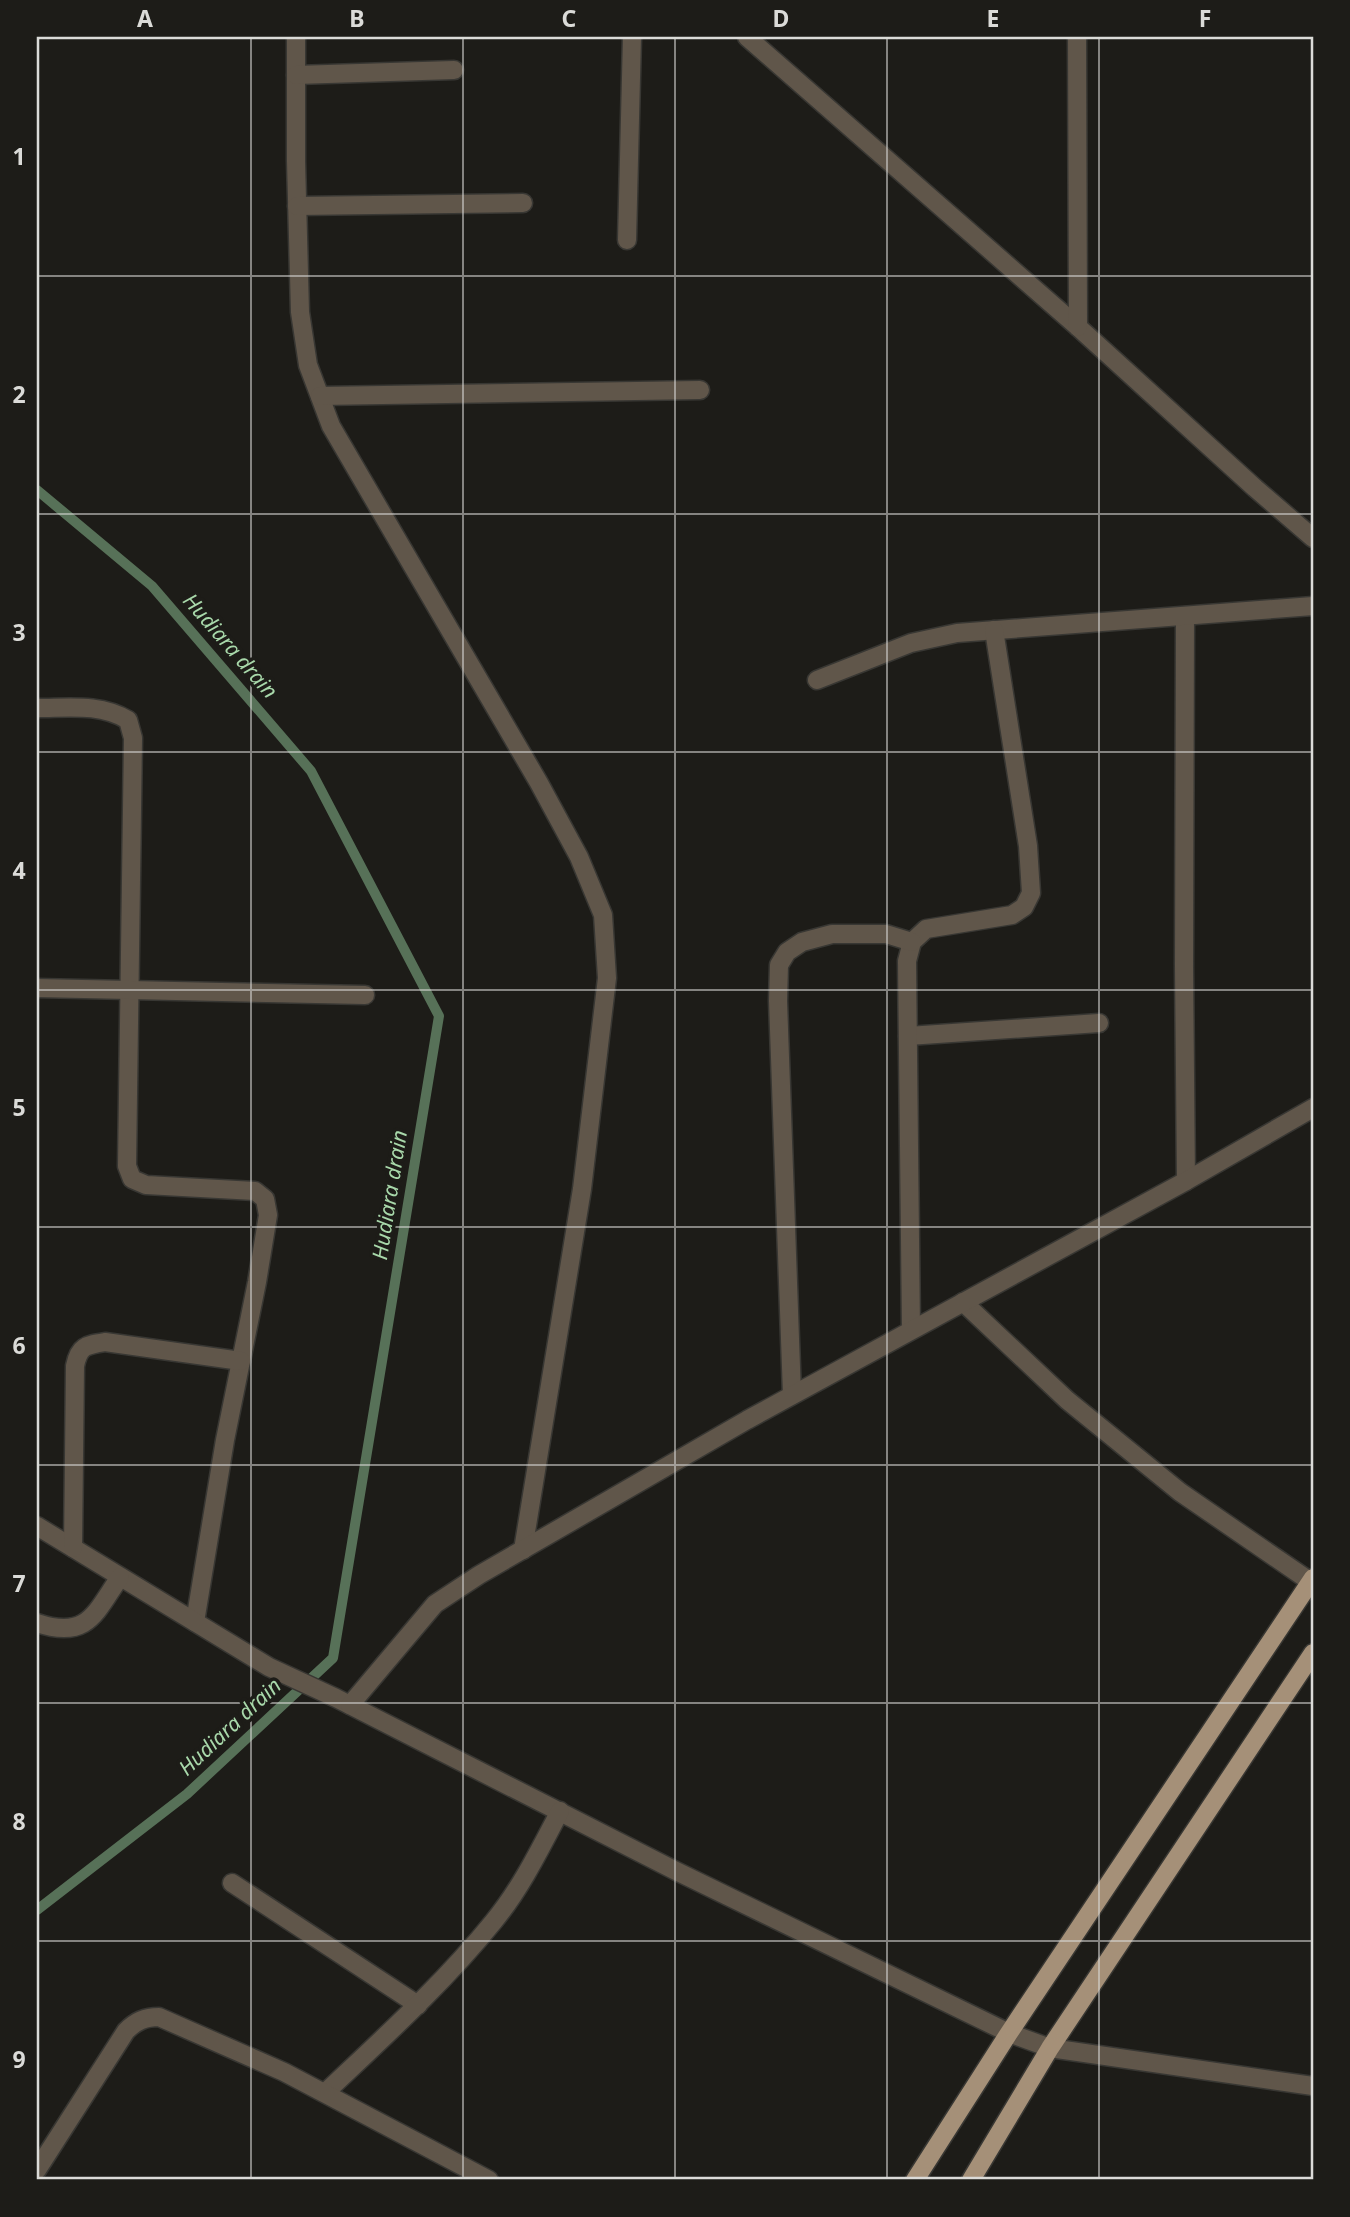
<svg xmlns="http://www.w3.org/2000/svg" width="1350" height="2217" viewBox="0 0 1350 2217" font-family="'Noto Sans',sans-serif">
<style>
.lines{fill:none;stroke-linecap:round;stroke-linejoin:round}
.stream{stroke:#577158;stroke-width:10}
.minor-casing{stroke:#383733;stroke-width:21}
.major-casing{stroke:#383733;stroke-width:21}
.minor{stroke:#60564a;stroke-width:18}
.major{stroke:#a59078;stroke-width:18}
.grid{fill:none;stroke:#dbdbd8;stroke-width:2;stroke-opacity:0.55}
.labels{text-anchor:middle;stroke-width:7;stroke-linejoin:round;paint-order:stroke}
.water-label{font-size:21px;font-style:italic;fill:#a8d8aa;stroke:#1d1c18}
.neatline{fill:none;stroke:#dbdbd8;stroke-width:2.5}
.grid-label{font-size:23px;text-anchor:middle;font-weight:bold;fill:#dbdbd8}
</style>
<rect width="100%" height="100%" fill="#1d1c18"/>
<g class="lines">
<polyline class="stream" points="37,490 152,586 311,771 439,1016 333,1658 187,1794 37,1910"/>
<g class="minor-casing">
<g id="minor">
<polyline points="296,37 296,161 300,312 308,365 331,426 539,783 579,857 603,915 607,978 582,1189 523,1550"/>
<polyline points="747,37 1078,327 1255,488 1313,538"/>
<polyline points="1077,37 1078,327"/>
<polyline points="296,75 454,70"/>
<polyline points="297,206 523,203"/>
<polyline points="627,240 632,37"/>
<polyline points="320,396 700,390"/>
<polyline points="1185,616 1184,967 1186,1181"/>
<polyline points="817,680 911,643 957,633 1313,606"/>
<path d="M37,708C68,708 100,703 128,720L133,738L127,1166L132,1179L146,1185L255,1191L265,1199L268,1215L257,1282L225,1440L195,1622"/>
<polyline points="37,988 365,995"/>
<polyline points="908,1036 1099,1023"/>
<polyline points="963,1302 1067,1400 1180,1492 1311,1582"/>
<polyline points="911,1330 907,961 912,942 926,929 1012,915 1024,907 1031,893 1028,846 994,630"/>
<polyline points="792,1395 778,1001 779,965 787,952 802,942 832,934 886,934 912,942"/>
<polyline points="37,1526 269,1667 336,1698 676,1871 1009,2033 1050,2048 1313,2086"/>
<path d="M73,1548L75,1366C79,1346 86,1345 105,1342L241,1361"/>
<path d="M37,1623C88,1640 95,1613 120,1577"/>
<polyline points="350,1705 435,1604 479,1575 747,1420 1186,1181 1313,1108"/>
<polyline points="232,1883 418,2005"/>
<path d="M325,2093C383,2038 443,1984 494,1921C521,1888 540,1849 560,1811"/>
<path d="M37,2170L126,2031C136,2021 145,2017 159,2017L284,2072L489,2180"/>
</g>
</g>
<g class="major-casing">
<g id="major">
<polyline points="915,2180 1009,2033 1313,1578"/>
<polyline points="971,2180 1050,2048 1313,1653"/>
</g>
</g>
<use href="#minor" class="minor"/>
<use href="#major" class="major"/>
</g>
<path class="grid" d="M251,37V2180M463,37V2180M675,37V2180M887,37V2180M1099,37V2180M37,276H1313M37,514H1313M37,752H1313M37,990H1313M37,1227H1313M37,1465H1313M37,1703H1313M37,1941H1313"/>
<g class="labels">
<g class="water-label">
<text transform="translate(230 646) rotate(49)" y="7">Hudiara drain</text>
<text transform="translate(390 1195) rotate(-81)" y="7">Hudiara drain</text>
<text transform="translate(230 1727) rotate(-43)" y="7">Hudiara drain</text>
</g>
</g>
<rect width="1350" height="2217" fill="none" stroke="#1d1c18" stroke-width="77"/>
<rect x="38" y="38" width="1274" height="2140" class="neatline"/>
<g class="grid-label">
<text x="145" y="27">A</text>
<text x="357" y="27">B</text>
<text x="569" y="27">C</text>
<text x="781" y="27">D</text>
<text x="993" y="27">E</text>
<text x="1205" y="27">F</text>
<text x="19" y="165">1</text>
<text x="19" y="403">2</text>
<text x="19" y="641">3</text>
<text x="19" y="879">4</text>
<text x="19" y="1116">5</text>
<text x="19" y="1354">6</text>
<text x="19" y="1592">7</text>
<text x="19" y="1830">8</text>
<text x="19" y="2068">9</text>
</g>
</svg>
